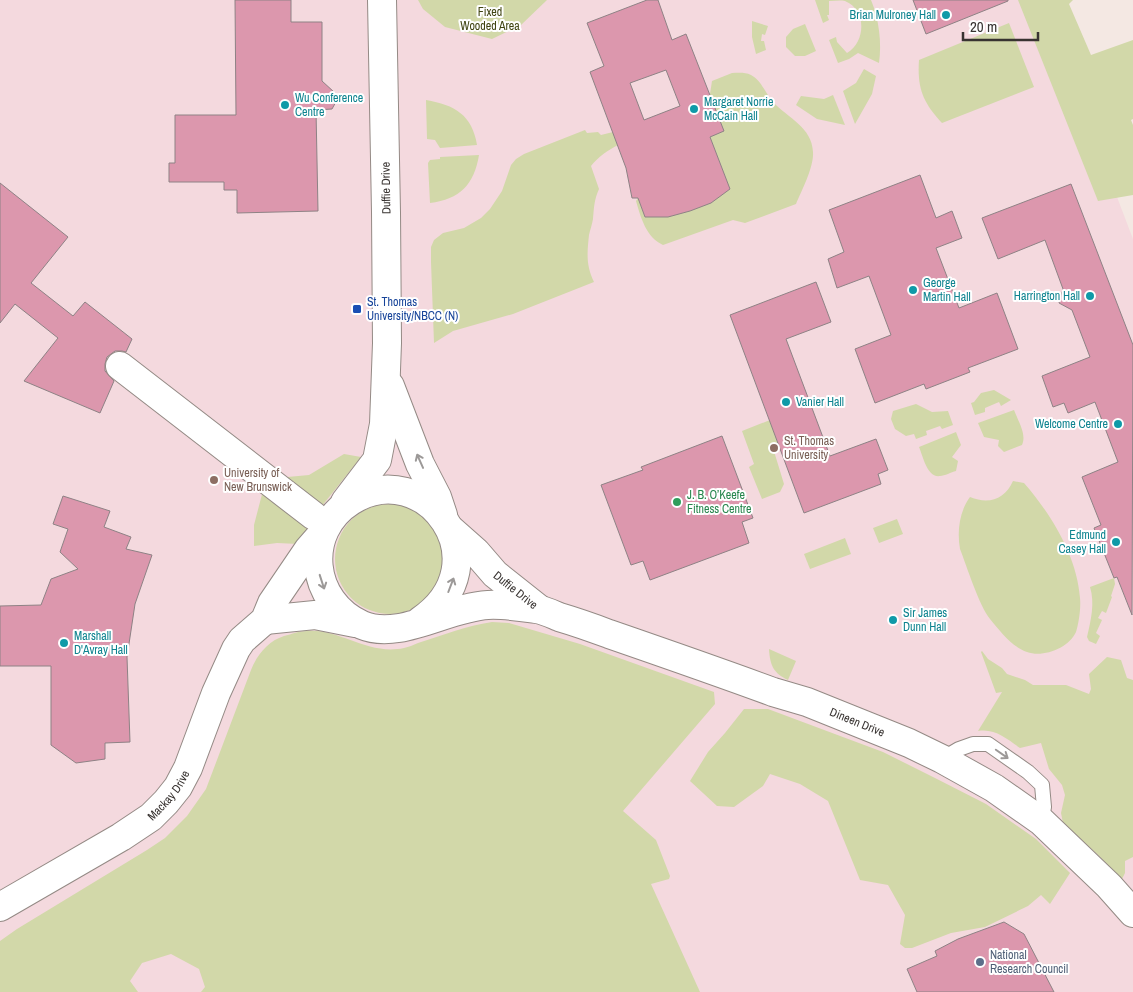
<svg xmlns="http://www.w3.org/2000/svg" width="1133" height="992" viewBox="0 0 1133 992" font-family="'Archivo Narrow',sans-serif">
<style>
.education{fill:#f4d9de}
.green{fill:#d2d8a9}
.building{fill:#dc97ad;stroke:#8e8285;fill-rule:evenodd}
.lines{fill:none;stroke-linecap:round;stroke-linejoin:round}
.lane-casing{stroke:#948a85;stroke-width:16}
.street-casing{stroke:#948a85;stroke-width:30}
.lane{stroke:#fff;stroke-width:14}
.street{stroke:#fff;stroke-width:28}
.oneway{stroke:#9c9998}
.culture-dot{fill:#0f9aa8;stroke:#fff;stroke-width:2}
.transit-dot{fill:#1a4fb4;stroke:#fff;stroke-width:2}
.education-dot{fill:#8d6e63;stroke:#fff;stroke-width:2}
.leisure-dot{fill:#2e9e5b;stroke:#fff;stroke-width:2}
.service-dot{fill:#5c6f8a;stroke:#fff;stroke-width:2}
.labels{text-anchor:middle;stroke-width:4;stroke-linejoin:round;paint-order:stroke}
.park-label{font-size:12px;fill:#404412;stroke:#fff}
.culture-label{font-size:12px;fill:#0d838f;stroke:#fff;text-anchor:start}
.street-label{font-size:12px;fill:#383331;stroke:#fff}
.transit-label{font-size:12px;fill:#164399;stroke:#fff;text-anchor:start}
.education-label{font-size:12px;fill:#785e54;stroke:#fff;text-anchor:start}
.leisure-label{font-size:12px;fill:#27864d;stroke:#fff;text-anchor:start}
.service-label{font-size:12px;fill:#4e5e75;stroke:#fff;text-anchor:start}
</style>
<rect width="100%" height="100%" fill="#f4e8e3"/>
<polygon class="education" points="0,0 1042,0 1133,239 1133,992 0,992"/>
<g class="green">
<polygon points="418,0 547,0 521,25 492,39 445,27 423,9"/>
<path d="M815,0H871C879,19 882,43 879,63L858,53L849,59L838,63L829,40L836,37L837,42L847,53C866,42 867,10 845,1C840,0 834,1 829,1V15H827L829,20L823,23Z"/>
<polygon points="1018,0 1073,0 1069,4 1091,55 1133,40 1133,119 1131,120 1133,125 1133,195 1098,201"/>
<polygon points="752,21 768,26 765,35 762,34 761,41 764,41 766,50 756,54 752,37"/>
<path d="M1009,23L1034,87L942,123C923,103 917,88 919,60Z"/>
<polygon points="805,24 816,51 805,56 795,56 786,47 786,37 793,29"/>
<polygon points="864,69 876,76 872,94 855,124 843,91 856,83"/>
<path d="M732,73C738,73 745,72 751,75C761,80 766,94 773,102C788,118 812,127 813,152C814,167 802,190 796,204L745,223L733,220L663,245C646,237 641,218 636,201L638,198L645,217C681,216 701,210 730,189L710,137V94L712,81Z"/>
<polygon points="833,95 845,125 817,119 796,105 801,96 824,99"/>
<path d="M426,100C455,105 472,115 477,145L440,148L435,140L427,139Z"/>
<path d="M585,130L587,133L598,132L601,135L613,132L618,145C608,150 598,157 591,166L599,189C594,200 594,208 593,219C592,225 590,230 589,235C587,254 586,265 594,282L513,314L453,331L434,343L431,262V247L434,240L443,233L464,228L481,218L490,209L502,191L511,165L516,159L524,154Z"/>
<path d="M479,155C474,185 460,199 430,203L428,163L430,160L440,159V157Z"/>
<polygon points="994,390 1011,400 1001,406 999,402 985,408 985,412 975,415 971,403 974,402 981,393"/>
<polygon points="916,404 932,412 948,411 953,425 942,429 940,426 926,431 927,435 916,439 914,434 906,436 895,429 891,419 893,411"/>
<path d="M1014,410C1018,421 1027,434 1022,445L1004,452L998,446L999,440L984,437L978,423Z"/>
<polygon points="770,420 778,443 775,444 773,448 784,484 780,492 762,499 749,467 754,464 742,431"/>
<path d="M956,432L961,445L952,457L958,461L956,471C951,472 945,476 940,476C927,478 923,456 919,447Z"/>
<polygon points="344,454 361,457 314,516 298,544 277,543 254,546 254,525 266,479 309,475"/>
<path d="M1013,481L1024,483C1051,514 1077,556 1080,598C1081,608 1079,622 1076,632C1069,648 1043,658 1027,652C1012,647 1000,631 990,619C979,605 967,567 960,549C957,532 959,512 970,497C989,505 1005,499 1013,481Z"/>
<circle cx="390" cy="559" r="55"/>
<polygon points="897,519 903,534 879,543 873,528"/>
<polygon points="845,538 851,554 810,569 804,554"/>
<path d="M1114,578L1115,584L1111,596L1112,597L1106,613L1102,611L1098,618L1102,620L1096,633L1100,636L1096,644L1089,641L1087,637C1091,620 1095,603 1090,587Z"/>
<path d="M492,622L509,623L580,644L714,692L715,704L623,811L656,840L670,876L669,879L651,884L700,992H201L205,987L199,969L171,954L142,963L130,981L138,992H0V941L17,929L147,850L165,838L187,816L206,789L251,670C257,655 268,641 284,636C292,634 299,631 307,631C339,628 368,656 404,648C409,647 413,645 418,643C443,635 466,626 492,622Z"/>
<path d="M769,649L796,661L788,680C773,673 770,665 769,649Z"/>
<path d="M982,651L988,659L1002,668L1007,674L1025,680L1033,685H1066L1089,694L1091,689L1089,674L1107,657L1121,660L1127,678L1133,680V857L1125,861V873L1122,879L1097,854L1063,823L1061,813L1065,795L1062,785L1049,769L1041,743L1020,748C1007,739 995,728 978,731L1002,692L996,693L981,652Z"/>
<polygon points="744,709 768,709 883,752 935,778 986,804 1036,839 1070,873 1050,904 1041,895 1028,906 985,927 951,933 912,948 905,948 900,944 905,915 888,885 860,880 828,801 800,784 770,774 763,786 734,807 717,806 690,781 708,752 725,733"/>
</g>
<g class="building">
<polygon points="235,0 291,0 291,22 322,22 322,81 334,92 337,100 332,109 316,110 318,211 237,213 237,190 224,190 224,182 169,182 169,163 175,163 175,115 236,115"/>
<path d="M647,0H658L672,40L686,34L724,131L710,137L730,189L711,203L690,211L668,217H645L638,198H632L626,168L590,72L604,66L587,23ZM666,70L680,106L644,120L630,83Z"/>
<polygon points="913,0 1008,0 1008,1 926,34"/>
<polygon points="920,175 936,218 952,211 962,238 936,248 959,308 997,293 1018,349 968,368 970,372 926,389 924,384 875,403 855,349 891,335 869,276 837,288 828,259 844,252 829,210"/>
<polygon points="0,183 68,237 31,283 73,316 85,302 132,339 126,352 122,351 115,351 107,357 105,364 105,371 114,381 100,413 24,381 58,338 15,304 0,323"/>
<polygon points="1071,184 1133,345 1132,615 1117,577 1114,578 1094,528 1101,525 1082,477 1118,462 1095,402 1068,413 1064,403 1053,407 1042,376 1090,357 1072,310 1059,303 1063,289 1045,240 998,259 982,218"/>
<polygon points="816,282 831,322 786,339 830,456 876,439 888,470 878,474 881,484 804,513 730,315"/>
<polygon points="722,436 753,518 742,522 749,543 650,580 643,561 631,565 601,485 643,470 641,467"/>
<polygon points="63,496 110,511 104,527 131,537 126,549 152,555 135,604 127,657 130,742 105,743 105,759 76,763 51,745 51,666 0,666 0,606 41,605 51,579 78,569 60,552 68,529 53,524"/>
<polygon points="1004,922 1024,934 1054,992 917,992 907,969 937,956 935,951 958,939"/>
</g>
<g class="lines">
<g class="lane-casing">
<polyline id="lane" points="942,759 959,749 973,744 988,744 1028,772 1042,785 1044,807 1041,821"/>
</g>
<g class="street-casing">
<g id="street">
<polyline points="120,366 314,516"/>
<polyline points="390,386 420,464 437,497 443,515"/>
<polyline points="345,502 377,460 384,424 387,343 386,212 382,0"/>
<path id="s1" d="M450,529L476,552L495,574L539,609"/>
<polyline points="265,620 315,615 355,623"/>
<path id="s2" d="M420,621C505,563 425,454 351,501C302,532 310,602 362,625C399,641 448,607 488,605C503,604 521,607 536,609C544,610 552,614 559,617C576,622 593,628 609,634C664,653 719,672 773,692L807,702L909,743L942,759L994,788L1041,821L1109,886L1133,913"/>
<path id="s3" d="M0,907L121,837L151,817L166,802L178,787L188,768L216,693L236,649L242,640L265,620L272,603L308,550L322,534"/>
</g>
</g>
<use href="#lane" class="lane"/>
<use href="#street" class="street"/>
</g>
<defs><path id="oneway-shaft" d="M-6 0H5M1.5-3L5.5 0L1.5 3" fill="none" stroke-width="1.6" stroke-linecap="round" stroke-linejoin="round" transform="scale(1.25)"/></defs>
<g class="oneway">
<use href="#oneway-shaft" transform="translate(420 461) rotate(-114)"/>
<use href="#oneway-shaft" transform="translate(322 582) rotate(72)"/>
<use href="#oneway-shaft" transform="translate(451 585) rotate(-69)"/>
<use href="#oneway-shaft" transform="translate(1002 754) rotate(35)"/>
</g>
<g class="culture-dot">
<circle cx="946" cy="15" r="5"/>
<circle cx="285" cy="105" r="5"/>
<circle cx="694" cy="109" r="5"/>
<circle cx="913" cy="290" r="5"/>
<circle cx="1090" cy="296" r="5"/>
<circle cx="786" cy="402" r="5"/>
<circle cx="1118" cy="424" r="5"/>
<circle cx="1116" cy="542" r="5"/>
<circle cx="893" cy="620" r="5"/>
<circle cx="64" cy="643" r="5"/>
</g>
<rect class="transit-dot" x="352" y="304" width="10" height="10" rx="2.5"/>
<g class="education-dot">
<circle cx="774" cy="448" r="5"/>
<circle cx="214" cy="480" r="5"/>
</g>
<circle class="leisure-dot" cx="677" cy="502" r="5"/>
<circle class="service-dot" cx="980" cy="962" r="5"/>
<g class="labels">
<g class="park-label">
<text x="490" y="16">Fixed<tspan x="490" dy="14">Wooded Area</tspan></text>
</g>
<g class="culture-label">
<text x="936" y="19" text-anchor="end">Brian Mulroney Hall</text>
<text x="295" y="102">Wu Conference<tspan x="295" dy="14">Centre</tspan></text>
<text x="704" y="106">Margaret Norrie<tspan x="704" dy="14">McCain Hall</tspan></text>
<text x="923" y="287">George<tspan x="923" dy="14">Martin Hall</tspan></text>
<text x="1080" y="300" text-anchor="end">Harrington Hall</text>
<text x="796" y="406">Vanier Hall</text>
<text x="1108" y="428" text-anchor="end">Welcome Centre</text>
<text x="1106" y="539" text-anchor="end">Edmund<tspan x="1106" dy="14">Casey Hall</tspan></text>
<text x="903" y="617">Sir James<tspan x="903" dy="14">Dunn Hall</tspan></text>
<text x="74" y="640">Marshall<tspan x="74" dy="14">D'Avray Hall</tspan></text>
</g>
<g class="street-label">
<text transform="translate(386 188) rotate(-91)" y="4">Duffie Drive</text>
<text dy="4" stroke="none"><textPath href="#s1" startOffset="90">Duffie Drive</textPath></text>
<text dy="4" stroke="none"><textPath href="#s2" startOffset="894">Dineen Drive</textPath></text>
<text dy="4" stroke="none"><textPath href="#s3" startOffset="204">Mackay Drive</textPath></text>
</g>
<g class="transit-label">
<text x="367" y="306">St. Thomas<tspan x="367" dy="14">University/NBCC (N)</tspan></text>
</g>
<g class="education-label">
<text x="784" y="445">St. Thomas<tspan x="784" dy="14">University</tspan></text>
<text x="224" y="477">University of<tspan x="224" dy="14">New Brunswick</tspan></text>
</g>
<g class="leisure-label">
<text x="687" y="499">J. B. O’Keefe<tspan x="687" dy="14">Fitness Centre</tspan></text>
</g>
<g class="service-label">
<text x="990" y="959">National<tspan x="990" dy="14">Research Council</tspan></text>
</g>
</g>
<path d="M963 32v8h75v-8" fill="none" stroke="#383331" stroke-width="2.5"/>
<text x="970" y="32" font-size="15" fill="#383331" stroke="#ffffff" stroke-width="4" paint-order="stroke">20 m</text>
</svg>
